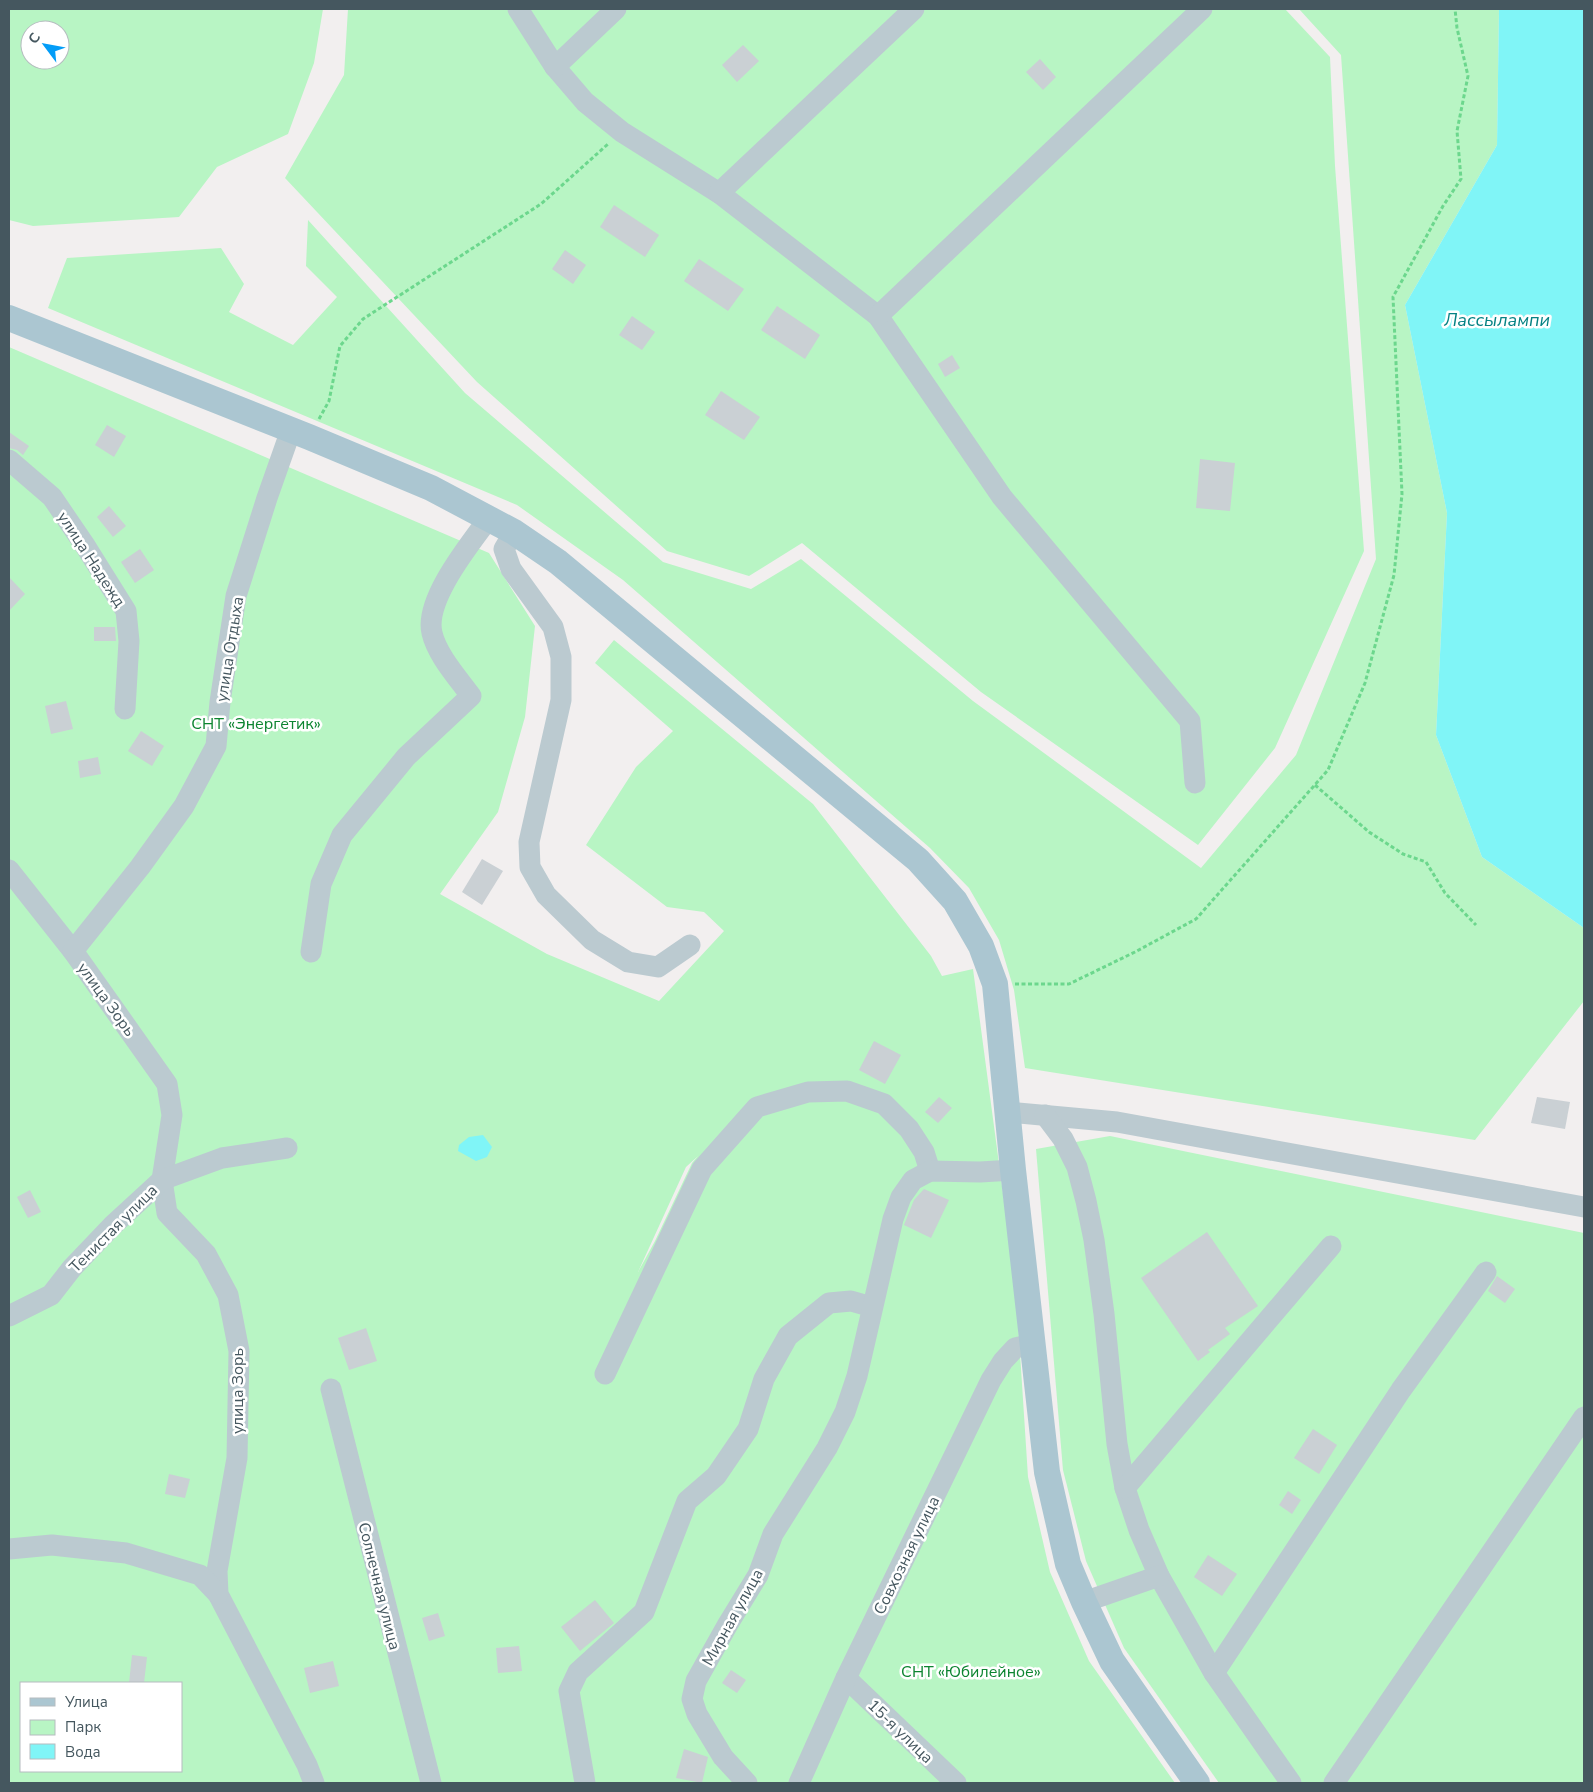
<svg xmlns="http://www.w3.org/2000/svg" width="1593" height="1792" viewBox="0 0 1593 1792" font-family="'Nunito Sans',sans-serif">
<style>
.green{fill:#b8f5c4;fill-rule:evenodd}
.water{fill:#80f5f7}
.building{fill:#cad0d4}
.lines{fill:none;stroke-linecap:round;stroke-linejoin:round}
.path{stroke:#6cd78d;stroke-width:3;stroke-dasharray:4 2.5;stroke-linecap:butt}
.minor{stroke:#bbcad0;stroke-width:21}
.major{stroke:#abc6d1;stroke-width:26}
.labels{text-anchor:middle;stroke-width:5;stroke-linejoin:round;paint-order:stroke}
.street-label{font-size:16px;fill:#45575f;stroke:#fff}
.park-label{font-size:16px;fill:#0c8430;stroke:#fff}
.water-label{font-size:18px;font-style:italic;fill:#058284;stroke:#fff}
</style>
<rect width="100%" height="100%" fill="#f2efef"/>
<g class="green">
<path d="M9,9H323L314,63L288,134L217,167L179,217L33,226L9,220ZM30,30H60V60H30Z"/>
<polygon points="348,9 1285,9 1330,57 1335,166 1364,551 1275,748 1198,845 981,692 802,543 749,576 667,551 477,382 285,178 344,75"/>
<polygon points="1299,9 1499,9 1497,145 1405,305 1447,513 1436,735 1482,857 1584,928 1584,1001 1475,1140 1025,1068 1014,990 999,940 969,888 930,848 623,580 517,505 48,308 67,258 221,248 244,284 229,312 293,345 337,297 306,266 308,220 465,393 663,562 751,589 801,559 973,701 1201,868 1296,755 1376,559 1341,55"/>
<path d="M9,347L489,553L535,626L525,717L498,812L440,894L547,954L659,1001L724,931L704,912L667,907L586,845L636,767L673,731L595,663L614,640L813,804L931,956L942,976L973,969L1016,1291L1028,1477L1050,1572L1089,1661L1175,1783H9ZM698,1156L692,1163L655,1241L638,1272L686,1167ZM21,1683H181V1771H21Z"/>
<polygon points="1110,1136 1584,1233 1584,1783 1219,1783 1124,1648 1086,1561 1063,1470 1036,1149"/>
</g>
<g class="water">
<polygon points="1499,9 1584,9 1584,928 1482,857 1436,735 1447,513 1405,305 1497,145"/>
<polygon points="483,1135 492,1147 487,1157 476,1161 458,1151 459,1145 469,1137"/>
</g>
<g class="building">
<polygon points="743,45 759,61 737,82 722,65"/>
<polygon points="1040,59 1056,77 1043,90 1026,72"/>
<polygon points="614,205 659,235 645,257 600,227"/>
<polygon points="565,250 586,265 573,284 552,269"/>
<polygon points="699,259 744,289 728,311 684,281"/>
<polygon points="777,306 820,335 805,359 761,330"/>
<polygon points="632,316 655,332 642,350 619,335"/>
<polygon points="952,355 960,368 945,377 938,364"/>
<polygon points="721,391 760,417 744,440 705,415"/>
<polygon points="107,425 126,436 114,457 95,445"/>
<polygon points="9,432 29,446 23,455 17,450 9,448"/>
<polygon points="1200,459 1235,463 1230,511 1196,508"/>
<polygon points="109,506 126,526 113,537 97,517"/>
<polygon points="140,549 154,570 135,583 121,562"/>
<polygon points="9,577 25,594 9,611"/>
<polygon points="94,627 115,627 116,641 94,641"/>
<polygon points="66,701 73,729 51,734 45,706"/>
<polygon points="141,731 164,746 152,766 128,751"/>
<polygon points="98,757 101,774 80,778 78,761"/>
<polygon points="482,859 503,871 482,905 462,892"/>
<polygon points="874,1041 901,1055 885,1084 859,1070"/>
<polygon points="939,1097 952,1108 938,1123 925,1112"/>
<polygon points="1537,1097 1570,1102 1565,1129 1531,1123"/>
<polygon points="924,1189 949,1200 931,1238 904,1225 914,1200"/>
<polygon points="30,1190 41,1212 28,1218 17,1197"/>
<polygon points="1207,1232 1258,1306 1225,1328 1230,1334 1208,1350 1210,1352 1198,1361 1141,1278"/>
<polygon points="1497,1276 1515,1289 1505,1303 1488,1291"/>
<polygon points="366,1328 377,1361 349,1370 338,1338"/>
<polygon points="1313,1429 1337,1445 1319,1474 1294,1458"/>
<polygon points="169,1474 190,1479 185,1498 165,1494"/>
<polygon points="1288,1491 1301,1500 1292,1514 1279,1505"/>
<polygon points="1208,1555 1237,1574 1222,1596 1194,1577"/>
<polygon points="595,1600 614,1623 580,1651 561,1627"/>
<polygon points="438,1613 445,1636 429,1641 422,1618"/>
<polygon points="519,1646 522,1671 498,1673 496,1648"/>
<polygon points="132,1655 147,1657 144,1683 129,1683"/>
<polygon points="333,1661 339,1686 310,1693 304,1668"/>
<polygon points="731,1670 746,1680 737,1693 722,1683"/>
<polygon points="684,1749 708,1757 702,1783 676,1778"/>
</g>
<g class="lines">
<g class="path">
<polyline points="319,419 329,401 340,346 363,319 541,204 608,144"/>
<polyline points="1315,785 1369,832 1403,854 1426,862 1445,893 1476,925"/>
<polyline points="1015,984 1069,984 1135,952 1196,919 1328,770 1365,683 1394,575 1402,494 1393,297 1443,206 1461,179 1457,131 1468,76 1457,28 1455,9"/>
</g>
<g class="minor">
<polyline points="518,9 555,67 585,102 622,132 719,193 878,316 1002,497 1190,721 1195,783"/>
<polyline points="555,67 616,9"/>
<polyline points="719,193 914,9"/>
<polyline points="878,316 1202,9"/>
<polyline points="9,460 52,497 86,547 126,611 129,641 125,709"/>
<polyline points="514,532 504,549 511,569 553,627 561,657 561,700 529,842 530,867 546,895 592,940 628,962 658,967 690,945"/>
<polyline points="9,870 73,951 167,1084 172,1115 162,1180 167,1213 206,1254 228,1295 239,1351 237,1458 217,1571 218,1594 307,1765 314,1783"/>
<polyline points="73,951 140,867 184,806 216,746 220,702 236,596 267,498 291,430"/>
<path d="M311,952L321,884L342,835L406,757L471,696C458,678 437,655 432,633C424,600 470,544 489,518"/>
<polyline points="1008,1112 1117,1122 1584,1207"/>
<polyline points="1045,1115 1063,1139 1077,1167 1086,1201 1094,1240 1104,1314 1117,1444 1125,1488 1139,1530 1159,1576 1214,1673 1291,1783"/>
<polyline points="9,1316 51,1295 72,1268 113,1225 162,1180 222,1158 287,1148"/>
<polyline points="605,1374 702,1169 757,1107 808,1092 847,1091 884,1104 909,1129 924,1152 930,1171"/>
<polyline points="331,1389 431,1783"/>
<polyline points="1125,1488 1331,1246"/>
<polyline points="9,1549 52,1545 126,1553 200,1575 218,1594"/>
<polyline points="1084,1602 1159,1576"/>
<polyline points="1214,1673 1401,1390 1486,1272"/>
<polyline points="846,1678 956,1783"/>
<polyline points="585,1783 569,1691 578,1672 644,1612 687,1501 716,1476 748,1429 764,1379 788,1336 829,1303 851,1301 872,1307"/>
<polyline points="747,1783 723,1757 697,1714 692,1699 696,1681 728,1624 758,1575 773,1534 827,1448 845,1412 857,1376 893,1219 901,1197 913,1180 930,1171 980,1172 1013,1170"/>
<polyline points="799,1783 846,1678 991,1380 1003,1361 1015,1348 1033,1344"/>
<polyline points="1334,1783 1584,1417"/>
</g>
<polyline class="major" points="9,318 309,437 431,488 514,532 558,562 918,860 955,901 981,946 995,984 1013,1170 1047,1472 1068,1564 1084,1602 1112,1661 1197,1783"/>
</g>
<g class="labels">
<g class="street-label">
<text transform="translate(92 559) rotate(57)" y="6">улица Надежд</text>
<text transform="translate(229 649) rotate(-81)" y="6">улица Отдыха</text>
<text transform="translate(107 999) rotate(54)" y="6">улица Зорь</text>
<text transform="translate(113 1228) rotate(-45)" y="6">Тенистая улица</text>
<text transform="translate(237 1391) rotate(-90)" y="6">улица Зорь</text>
<text transform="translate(906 1555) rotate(-64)" y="6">Совхозная улица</text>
<text transform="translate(380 1586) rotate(76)" y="6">Солнечная улица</text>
<text transform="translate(732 1617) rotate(-61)" y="6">Мирная улица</text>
<text transform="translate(901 1731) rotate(44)" y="6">15-я улица</text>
</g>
<g class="park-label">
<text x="256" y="729">СНТ «Энергетик»</text>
<text x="971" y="1677">СНТ «Юбилейное»</text>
</g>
<g class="water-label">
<text x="1497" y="326">Лассылампи</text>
</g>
</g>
<rect width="1593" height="1792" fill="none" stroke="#45575f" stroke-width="20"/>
<rect x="20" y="1682" width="162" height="90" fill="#ffffff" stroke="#b5bcbf"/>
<rect x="30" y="1698" width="25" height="8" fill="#abc6d1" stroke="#b5bcbf"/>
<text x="65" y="1707" font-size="15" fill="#45575f">Улица</text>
<rect x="30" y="1720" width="25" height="15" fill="#b8f5c4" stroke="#b5bcbf"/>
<text x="65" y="1732" font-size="15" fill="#45575f">Парк</text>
<rect x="30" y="1744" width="25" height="15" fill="#80f5f7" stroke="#b5bcbf"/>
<text x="65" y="1757" font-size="15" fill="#45575f">Вода</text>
<g transform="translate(45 45) rotate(302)"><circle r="24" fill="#ffffff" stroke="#b5bcbf"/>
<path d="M0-4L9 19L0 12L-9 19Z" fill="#039df8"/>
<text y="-8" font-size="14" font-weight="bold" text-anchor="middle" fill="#45575f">С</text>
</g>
</svg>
